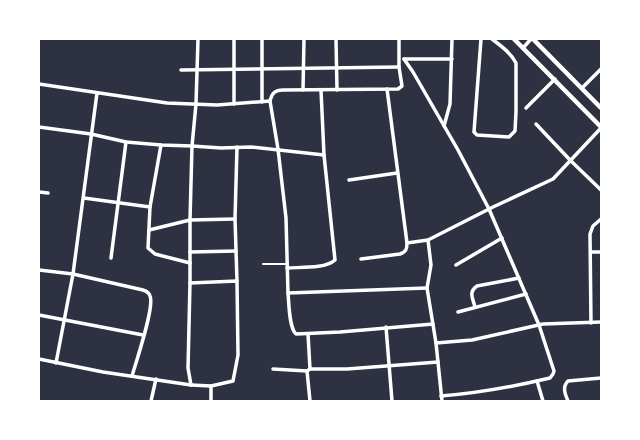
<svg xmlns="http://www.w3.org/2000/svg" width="640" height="440" viewBox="0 0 640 440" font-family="'Exo 2',sans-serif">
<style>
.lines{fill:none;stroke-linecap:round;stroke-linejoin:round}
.service{stroke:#fff;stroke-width:2}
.minor{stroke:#fff;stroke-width:3.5}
.tertiary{stroke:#fff;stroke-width:4.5}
</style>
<rect width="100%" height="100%" fill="#2d3142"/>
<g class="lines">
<polyline class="service" points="263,264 287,264"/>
<g class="minor">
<polyline points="234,39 234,104"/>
<polyline points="336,39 337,90"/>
<path d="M399,39V67L402,86L398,89L283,90C275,90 272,93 270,101L278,149L286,218L288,293L427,288"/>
<path d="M481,39L474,132L477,135L509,137L515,131L516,112V63C510,52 501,46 492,39"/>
<polyline points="523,48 531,39"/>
<path d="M404,59L413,72L458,150L489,209L539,325L554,371L553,374L550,378C512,387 480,393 441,396"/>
<polyline points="404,59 452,59"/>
<polyline points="181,70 399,67"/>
<polyline points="39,84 167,103 217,105 270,101"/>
<polyline points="582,88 601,69"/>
<polyline points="387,89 407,243"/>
<polyline points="303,90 304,39"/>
<polyline points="262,102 262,39"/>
<polyline points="526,108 555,79"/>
<polyline points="536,124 570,160 601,190"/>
<polyline points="444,126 450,104 452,39"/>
<polyline points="39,127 91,134 126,142 161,145 192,146 221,148 251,147 324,155"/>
<polyline points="349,180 397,173"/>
<polyline points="39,192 48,193"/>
<polyline points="84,198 150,207 148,248 155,254 190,263"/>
<polyline points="150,207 161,145"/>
<polyline points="149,230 190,220 235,219"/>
<polyline points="190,252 236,251"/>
<polyline points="591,252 601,252"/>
<polyline points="111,258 126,142"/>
<path d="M361,259L400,254C406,252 407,249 407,243L428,240"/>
<polyline points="456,265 502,238"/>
<path d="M287,268C301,267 325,269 335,260L324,155L321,90"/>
<path d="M39,270L73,274L143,290C146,291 149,292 150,296C155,306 136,362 132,376"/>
<polyline points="237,281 235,219 237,147"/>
<polyline points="190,283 190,220 192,146 196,104 198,39"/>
<path d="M288,293C289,303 289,328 296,334L340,332L433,324"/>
<path d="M475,307C473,299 468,292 477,286L519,278"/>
<polyline points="458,312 526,294"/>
<polyline points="39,315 143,335"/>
<polyline points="591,323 590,234 593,226 601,219"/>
<polyline points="386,327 392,401"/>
<polyline points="308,334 310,369"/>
<polyline points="436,343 427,288 431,265 428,240 493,207 553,179 601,128"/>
<polyline points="39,359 103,372 191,385 188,368 190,283 237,281 238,355 233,381 211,386 211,401"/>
<polyline points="56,363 73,274 97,93"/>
<polyline points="273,369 307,371"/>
<polyline points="537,381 543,401"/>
<polyline points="191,385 211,386"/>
<polyline points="151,401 156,379"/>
<polyline points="310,401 307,371 310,369 347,369 438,362"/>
<polyline points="442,401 436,343 472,340 543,324 601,322"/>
<path d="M568,401C565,394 562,387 568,381L601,378"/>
</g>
<g class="tertiary">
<polyline points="514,39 601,127"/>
<polyline points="533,39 601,108"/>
</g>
</g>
<rect width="640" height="440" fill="none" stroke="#ffffff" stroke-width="80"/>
</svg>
